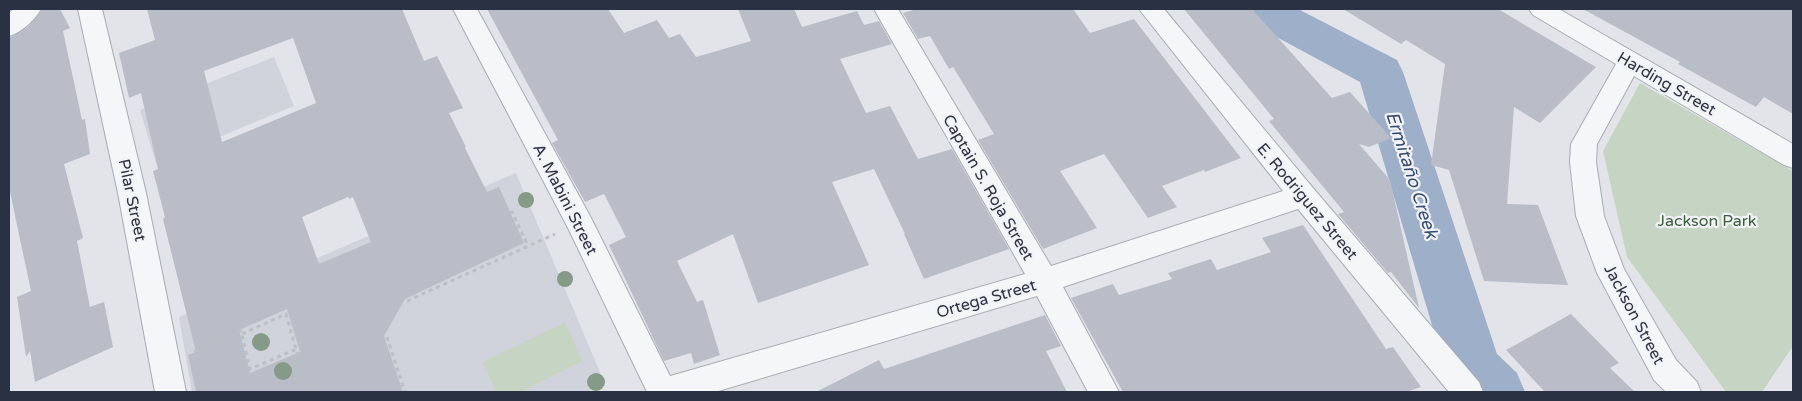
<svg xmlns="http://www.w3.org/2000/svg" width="1802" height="401" viewBox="0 0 1802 401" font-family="'Varela Round',sans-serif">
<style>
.built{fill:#d0d3dc}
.green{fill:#c6d4c3}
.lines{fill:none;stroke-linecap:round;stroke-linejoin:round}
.river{fill:#9eafc9;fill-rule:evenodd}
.building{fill:#b9bdc7;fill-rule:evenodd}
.minor-casing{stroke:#a7abb4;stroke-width:2}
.tertiary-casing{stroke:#a7abb4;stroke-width:2}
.path{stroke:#bcbfc5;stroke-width:3;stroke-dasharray:4 4;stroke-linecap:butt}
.minor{fill:#f5f6f8;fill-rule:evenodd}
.tertiary{fill:#f5f6f8;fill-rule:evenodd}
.tree{fill:#869a88}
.labels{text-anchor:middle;stroke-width:4.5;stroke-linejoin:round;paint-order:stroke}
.street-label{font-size:16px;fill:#2a3142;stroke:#f2f3f7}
.park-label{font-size:16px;fill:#3b5d38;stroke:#f2f3f7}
.water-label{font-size:18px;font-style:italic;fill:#354c75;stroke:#f2f3f7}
</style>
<rect width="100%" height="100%" fill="#e2e4ea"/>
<g class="built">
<polygon points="274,57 294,106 156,163 140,110"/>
<polygon points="516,173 605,384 585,392 192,392 179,317"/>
</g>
<g class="green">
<polygon points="1640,83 1793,171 1793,346 1762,392 1726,392 1627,257 1603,151"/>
<polygon points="565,322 582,361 520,392 496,392 483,362"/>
</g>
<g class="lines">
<polygon class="river" points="1249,9 1298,9 1397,60 1403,72 1497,354 1517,373 1525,392 1458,392 1454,388 1445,369 1360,82 1258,27"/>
</g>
<g class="building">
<polygon points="43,9 60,9 70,28 63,31 82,120 85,119 90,154 64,164 83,238 77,241 90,307 104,302 113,347 35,382 30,351 26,357 17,297 31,291 9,187 9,38 28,27"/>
<path d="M147,9H402L424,61L437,56L463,108L449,113L466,147L465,148L487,192L499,187L524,243L405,299L384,336L403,392H196L188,355L196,352L163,219L165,217L153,171L158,169L141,93L129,98L119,53L155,40ZM293,38L316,103L222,142L204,71ZM348,197L349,199L353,197L371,242L319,264L302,217ZM287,309L300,352L250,373L239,330Z"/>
<polygon points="487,9 608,9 624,33 657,20 669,38 680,34 696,57 751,41 738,9 794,9 802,27 857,11 864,25 879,21 892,44 840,59 866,113 890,106 918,159 952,149 1009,249 924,279 904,234 905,234 874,169 832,182 869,265 758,303 733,234 677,261 697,302 703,300 720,355 694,364 691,353 664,361 609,245 626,237 604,194 585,202 552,143 558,140"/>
<polygon points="917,9 1073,9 1090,33 1134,19 1241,158 1205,172 1204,170 1162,186 1177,207 1148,218 1104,154 1060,171 1097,228 1043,249 978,140 994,134 953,67 949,69 930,36 918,39 903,13"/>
<polygon points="1184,9 1252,9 1332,98 1350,92 1391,138 1369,147 1359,144 1390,180 1419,308 1391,272 1388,273 1338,214 1344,212 1269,121 1274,119"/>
<polygon points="1343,9 1498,9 1596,67 1540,123 1514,107 1507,204 1538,205 1568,285 1484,281 1449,170 1431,165 1445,64 1406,40 1401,44"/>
<polygon points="1583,9 1793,9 1793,114 1764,97 1756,107 1678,64 1680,62"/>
<polygon points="1303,225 1386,349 1393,347 1421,387 1406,392 1123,392 1071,298 1113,284 1119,295 1172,279 1168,273 1211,259 1217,270 1271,252 1262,238"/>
<polygon points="1571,314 1619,363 1610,368 1635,392 1545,392 1506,350"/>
<polygon points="1045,315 1061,346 1046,351 1067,392 816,392 879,360 884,369"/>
</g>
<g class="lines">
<g class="minor-casing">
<g id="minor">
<path d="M14,9H41C34,21 22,32 9,36V13Z"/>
<polygon points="874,9 898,9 1051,266 1283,191 1139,9 1164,9 1313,188 1479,382 1483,392 1449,392 1298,209 1063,287 1119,392 1088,392 1037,296 715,392 652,392 656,382 667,377 1025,274"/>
<polygon points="1529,9 1559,9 1793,144 1793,168 1784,165 1634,76 1597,144 1596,162 1604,216 1624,269 1676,360 1697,382 1701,392 1666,392 1654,380 1597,273 1576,216 1570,162 1571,144 1616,64 1533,15"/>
</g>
</g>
<g class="tertiary-casing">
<g id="tertiary">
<polygon points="78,9 102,9 146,193 186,392 155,392 118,193"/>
<polygon points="453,9 477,9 590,216 678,392 647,392 569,230"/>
</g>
</g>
<g class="path">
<polyline points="510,213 512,212 528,246"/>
<polyline points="407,301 555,234"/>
<polyline points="242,334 286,314 308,392"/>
<polyline points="387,337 405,392"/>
<polyline points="194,352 241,331 250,369 299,348"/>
</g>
<use href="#minor" class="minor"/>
<use href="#tertiary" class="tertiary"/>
</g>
<g class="tree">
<circle cx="526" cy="200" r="8"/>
<circle cx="565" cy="279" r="8"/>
<circle cx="261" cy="342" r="9"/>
<circle cx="283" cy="371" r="9"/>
<circle cx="596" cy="382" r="9"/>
</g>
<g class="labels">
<g class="street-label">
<text transform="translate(1667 83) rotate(30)" y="6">Harding Street</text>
<text transform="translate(989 187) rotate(60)" y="6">Captain S. Roja Street</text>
<text transform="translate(566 199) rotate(63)" y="6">A. Mabini Street</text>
<text transform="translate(133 200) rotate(78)" y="6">Pilar Street</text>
<text transform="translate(1308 201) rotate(50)" y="6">E. Rodriguez Street</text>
<text transform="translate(986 298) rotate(-16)" y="6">Ortega Street</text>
<text transform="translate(1635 314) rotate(62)" y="6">Jackson Street</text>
</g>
<g class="park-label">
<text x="1707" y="226">Jackson Park</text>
</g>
<g class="water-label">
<text transform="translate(1412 175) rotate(72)" y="6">Ermitaño Creek</text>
</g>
</g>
<rect width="1802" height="401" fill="none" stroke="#2a3142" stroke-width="20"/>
</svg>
